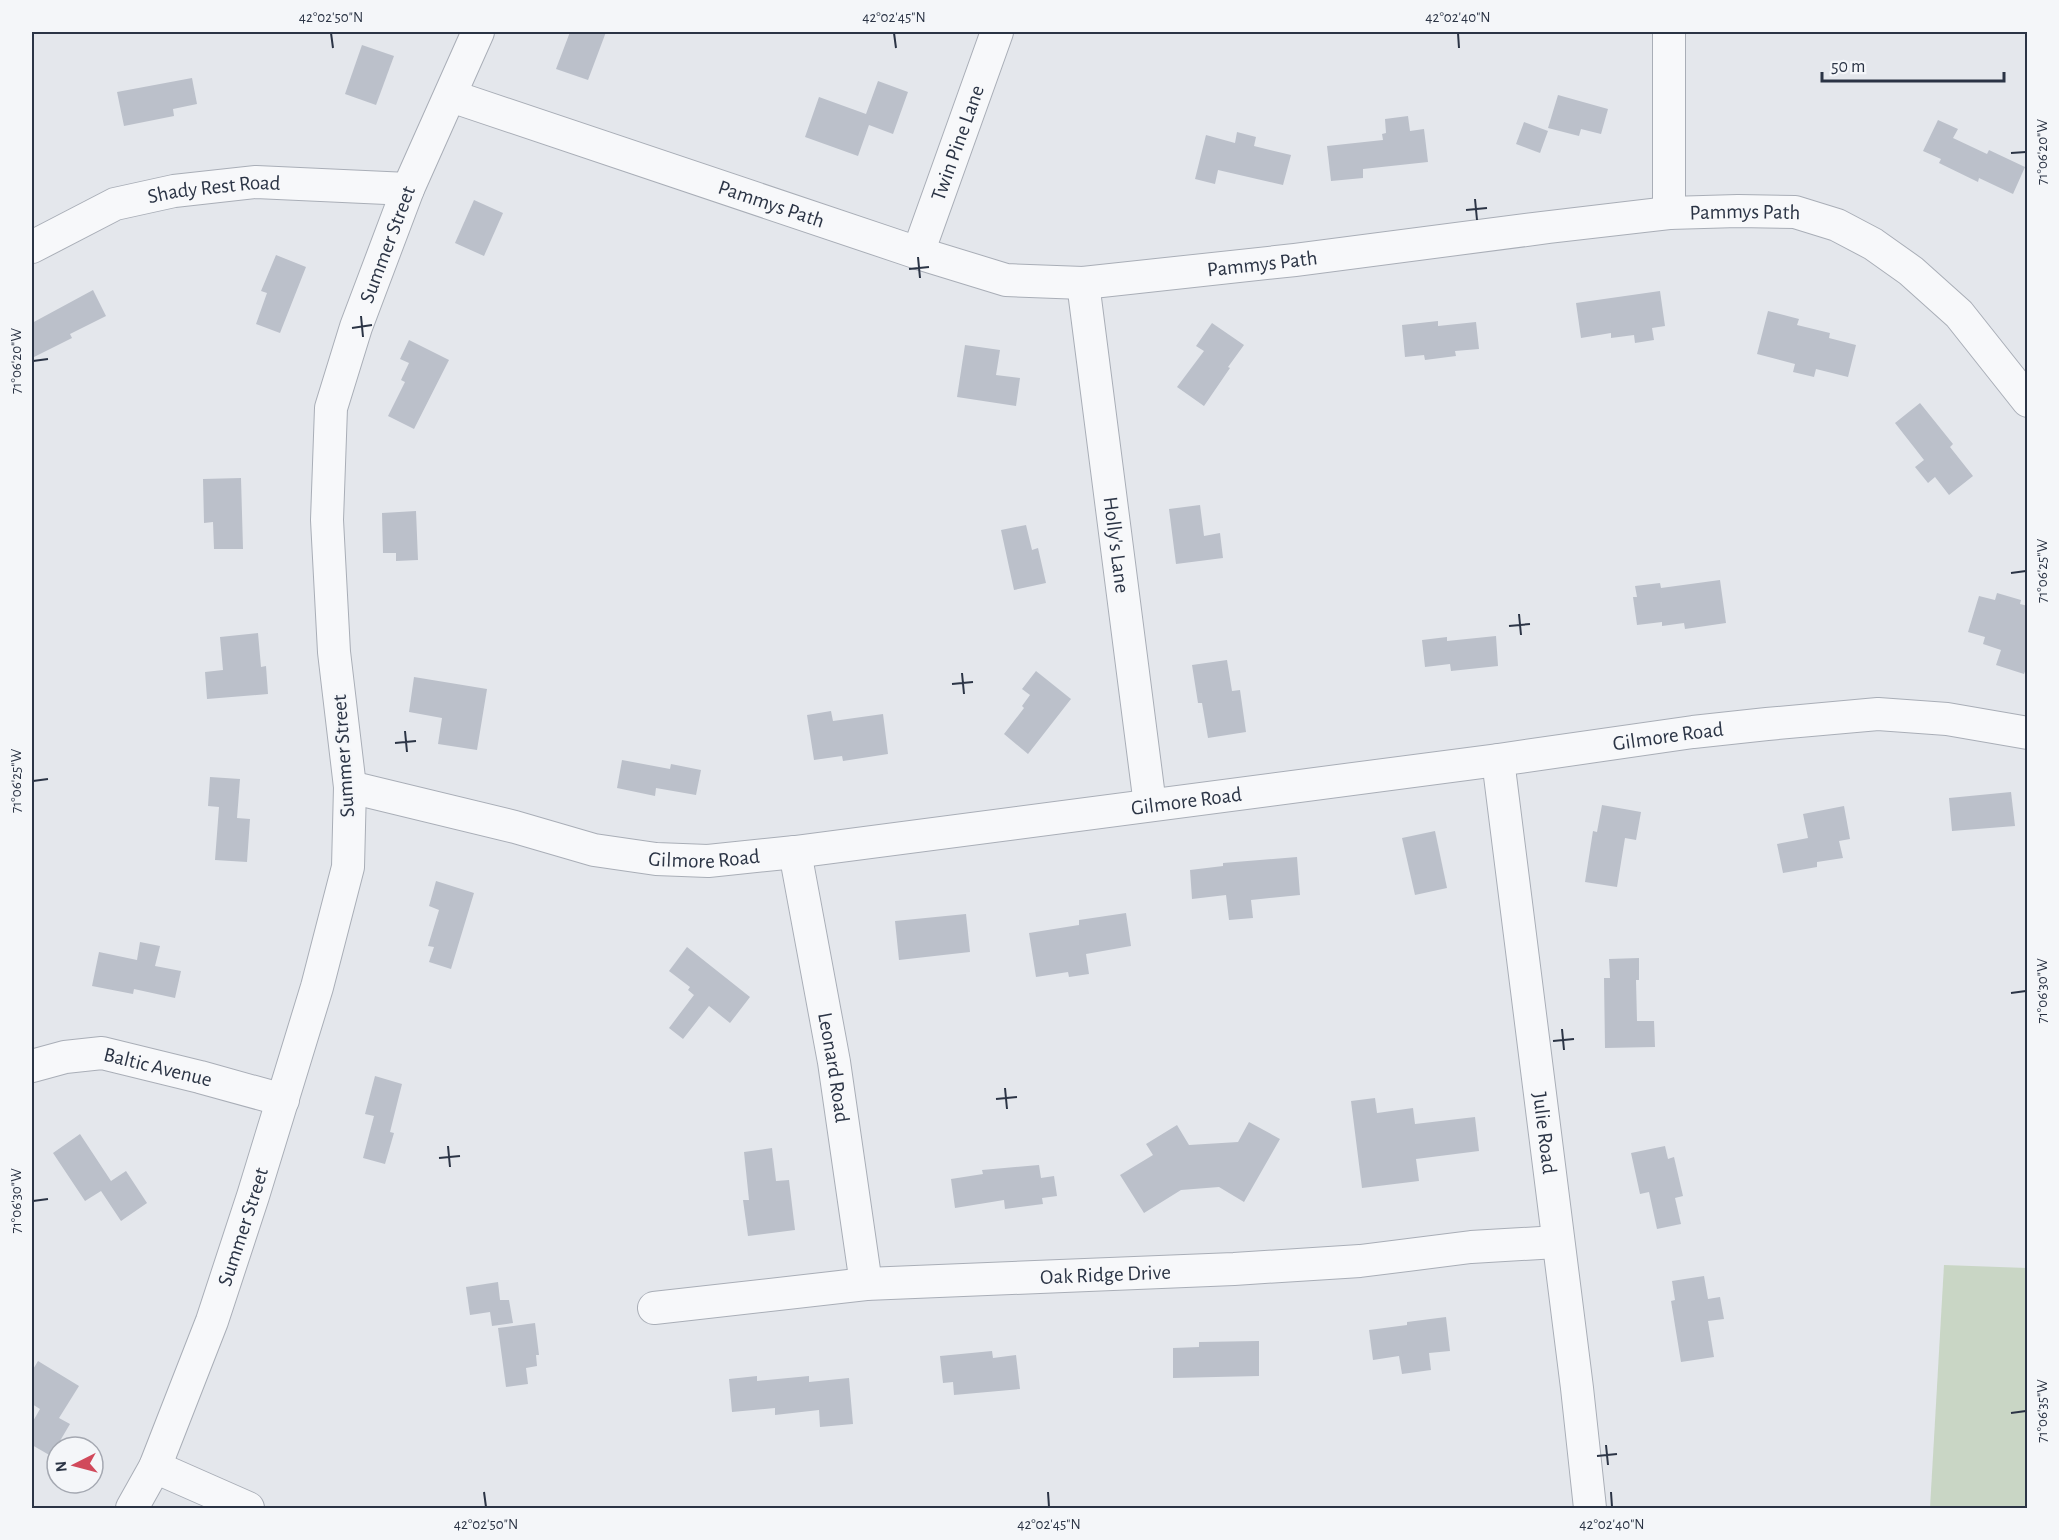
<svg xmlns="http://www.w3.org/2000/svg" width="2059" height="1540" viewBox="0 0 2059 1540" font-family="'Alegreya Sans',sans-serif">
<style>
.green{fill:#c9d6c5}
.building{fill:#bbc0ca}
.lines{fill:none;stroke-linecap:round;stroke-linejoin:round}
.minor-casing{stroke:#a9aeb7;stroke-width:34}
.minor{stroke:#f7f8fa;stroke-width:32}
.ticks{fill:none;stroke:#2b3445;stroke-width:2}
.labels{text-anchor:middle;stroke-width:4.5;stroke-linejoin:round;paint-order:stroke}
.street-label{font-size:21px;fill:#2b3445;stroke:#f4f6f9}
.neatline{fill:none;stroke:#2b3445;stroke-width:2}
.ticks-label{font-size:15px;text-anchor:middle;fill:#2b3445}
</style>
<rect width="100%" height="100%" fill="#e4e7ec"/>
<polygon class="green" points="1944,1265 2027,1268 2027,1508 1930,1508"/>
<g class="building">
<polygon points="570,32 606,32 588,80 556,69"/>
<polygon points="362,45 394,56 376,105 345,94"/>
<polygon points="192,78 197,104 173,109 174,116 124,126 117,92"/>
<polygon points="878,81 908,92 893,134 869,125 858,156 805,137 819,97 866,114"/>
<polygon points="1558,95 1608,109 1601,134 1581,129 1579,136 1548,128"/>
<polygon points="1408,116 1410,131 1424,129 1428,162 1363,169 1363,178 1331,181 1327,146 1383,140 1382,134 1386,133 1385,119"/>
<polygon points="1938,120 1958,129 1953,138 1987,154 1989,150 2025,167 2013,194 1979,178 1978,182 1939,163 1941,159 1923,151"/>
<polygon points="1524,122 1548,131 1540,153 1516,144"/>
<polygon points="1237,132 1256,137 1254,146 1291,155 1283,185 1218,170 1215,184 1195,179 1206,135 1235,143"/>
<polygon points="474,200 503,213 484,256 455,243"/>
<polygon points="276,255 306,267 280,333 256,324 267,293 261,291"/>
<polygon points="93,290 106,316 70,334 72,338 32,358 32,323"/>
<polygon points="1660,291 1665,326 1652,328 1654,340 1635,343 1634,335 1611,338 1611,333 1581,338 1576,303"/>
<polygon points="1768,311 1799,319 1797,325 1830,333 1829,338 1856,345 1848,377 1816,369 1814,377 1793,372 1795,364 1757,354"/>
<polygon points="1438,321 1438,326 1476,322 1479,349 1455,351 1456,356 1425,360 1424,355 1405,357 1402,325"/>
<polygon points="1212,323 1244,345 1228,367 1230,368 1204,406 1177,387 1204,351 1196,346"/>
<polygon points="409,340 449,360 414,429 388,416 405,382 401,380 409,363 400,359"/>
<polygon points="965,345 1000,350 996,375 1020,378 1016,406 957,397"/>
<polygon points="1920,403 1953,444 1950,447 1973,476 1949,495 1935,477 1928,483 1915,467 1924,460 1895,423"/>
<polygon points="241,478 243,549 214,549 213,522 204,523 203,479"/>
<polygon points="1200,505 1204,536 1220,533 1223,558 1176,564 1169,509"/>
<polygon points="416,511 418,560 396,561 396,553 383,553 382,513"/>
<polygon points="1026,525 1032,550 1038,548 1046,583 1014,590 1001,530"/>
<polygon points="1720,580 1726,623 1685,629 1684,623 1662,626 1662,622 1637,625 1633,597 1637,597 1635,586 1660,583 1661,588"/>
<polygon points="1997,593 2021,600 2020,604 2028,606 2028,664 2024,674 1996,665 2001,650 1983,644 1985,637 1968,632 1979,596 1995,600"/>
<polygon points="258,633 261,667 266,666 268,694 207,699 205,672 223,670 220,637"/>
<polygon points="1496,636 1498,666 1451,671 1450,664 1425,667 1422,640 1447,637 1447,641"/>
<polygon points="1227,660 1232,691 1240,690 1246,732 1208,738 1202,703 1198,703 1192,665"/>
<polygon points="1036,671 1071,699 1028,754 1004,734 1024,708 1022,706 1030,695 1022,689"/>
<polygon points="414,677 487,689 477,750 438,744 442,718 409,712"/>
<polygon points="831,711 833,721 883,714 888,754 843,761 842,756 814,760 807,715"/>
<polygon points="622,760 670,769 671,764 701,770 696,795 656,788 655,796 617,788"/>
<polygon points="210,777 240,779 237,818 250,819 247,862 215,860 219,807 208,806"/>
<polygon points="2011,792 2015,826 1952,831 1949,798"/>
<polygon points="1602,805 1641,812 1636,840 1625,838 1617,887 1585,882 1593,831 1597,832"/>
<polygon points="1844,806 1850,839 1839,841 1843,858 1817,862 1817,867 1783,873 1777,844 1808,838 1803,814"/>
<polygon points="1435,831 1447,888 1415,895 1402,838"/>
<polygon points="1297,857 1300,895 1251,900 1253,918 1229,920 1226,895 1192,899 1190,870 1223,866 1223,863"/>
<polygon points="436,881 474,893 451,969 429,962 434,947 428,946 439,910 429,906"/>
<polygon points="1126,913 1131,946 1086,954 1089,974 1069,977 1068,972 1036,977 1029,933 1079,925 1079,920"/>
<polygon points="966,914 970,952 899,960 895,921"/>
<polygon points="140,942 160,946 155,966 181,971 175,998 134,989 133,994 92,986 99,952 137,960"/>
<polygon points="687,947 750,997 730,1023 709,1006 683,1039 669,1028 694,995 688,990 690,987 669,971"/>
<polygon points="1639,958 1639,980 1636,980 1637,1021 1654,1021 1655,1047 1605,1048 1604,978 1610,978 1609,959"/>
<polygon points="375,1076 402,1084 390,1132 394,1133 385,1164 363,1158 374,1116 365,1114"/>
<polygon points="1375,1098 1377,1113 1413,1108 1415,1124 1475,1117 1479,1151 1416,1159 1419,1181 1362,1188 1351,1101"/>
<polygon points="1249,1122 1280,1139 1244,1202 1219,1187 1181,1190 1144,1213 1120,1175 1153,1155 1146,1144 1177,1125 1189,1145 1238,1142"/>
<polygon points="80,1134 111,1181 126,1171 147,1203 121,1221 101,1191 85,1201 53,1153"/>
<polygon points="1665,1146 1668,1159 1674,1157 1683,1196 1675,1198 1681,1224 1657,1229 1649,1192 1640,1194 1631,1153"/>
<polygon points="772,1148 776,1181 789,1180 795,1230 748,1236 743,1200 749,1200 744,1152"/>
<polygon points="1039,1165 1041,1178 1054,1176 1057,1196 1042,1198 1043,1204 1005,1209 1004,1200 955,1208 951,1179 983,1174 982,1170"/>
<polygon points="1704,1276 1708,1299 1720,1297 1724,1319 1708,1321 1714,1357 1681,1362 1671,1301 1675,1300 1672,1281"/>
<polygon points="498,1282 500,1300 509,1300 513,1323 492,1326 490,1312 470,1315 466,1287"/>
<polygon points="1446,1317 1450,1351 1429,1353 1431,1370 1402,1374 1399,1356 1373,1360 1369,1330 1407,1325 1407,1322"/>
<polygon points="535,1323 539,1355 536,1355 537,1366 526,1368 528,1384 506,1387 498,1328"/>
<polygon points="1259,1341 1259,1376 1173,1378 1173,1348 1199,1347 1199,1342"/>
<polygon points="992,1351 993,1358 1016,1355 1020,1389 954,1395 953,1382 943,1383 940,1356"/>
<polygon points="38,1361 79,1386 59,1418 70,1424 51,1456 32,1445 32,1423 40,1409 32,1404 32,1371"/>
<polygon points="757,1376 757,1381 809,1376 809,1382 849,1378 853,1424 820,1427 819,1410 775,1415 775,1408 732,1412 729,1379"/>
</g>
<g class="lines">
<g class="minor-casing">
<g id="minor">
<polyline points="1669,32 1669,213"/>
<path id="s1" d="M451,96L918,253L1006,280L1083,283L1295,260L1549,227L1669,213L1738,211L1795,212L1837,225L1873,244L1911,271L1959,314L2028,401"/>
<path id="s2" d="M32,247L115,204L174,191L256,182L408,189"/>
<path id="s3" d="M918,253L997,32"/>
<path id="s4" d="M1083,283L1150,805"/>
<path id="s5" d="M1498,760L1577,1388L1590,1508"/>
<path id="s6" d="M350,787L515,827L594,850L656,859L708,861L795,852L1498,760L1693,732L1767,724L1878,714L1947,719L2028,733"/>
<path id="s7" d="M795,852L834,1062L866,1284"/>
<path id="s8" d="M32,1066L65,1057L102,1053L200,1077L283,1100"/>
<path id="s9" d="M654,1308L866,1284L1234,1269L1360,1261L1471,1247L1557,1242"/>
<polyline points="155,1467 248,1508"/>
<path id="s10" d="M132,1508L155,1467L212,1321L253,1196L317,987L348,867L350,787L334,652L327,520L331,408L356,327L408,189L478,32"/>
</g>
</g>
<use href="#minor" class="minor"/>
</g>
<path class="ticks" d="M331,33L333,48M894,33L896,48M1458,33L1459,48M2011,153L2026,152M1475,199L1477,220M1466,210L1487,208M918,257L920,278M909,269L929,267M361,316L363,337M352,328L372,325M33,361L48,359M2011,573L2026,571M1519,614L1521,635M1509,626L1530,624M962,673L964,694M952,684L973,682M405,731L407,752M395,743L416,741M33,781L48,779M2011,993L2026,991M1562,1029L1564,1050M1553,1041L1574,1039M1005,1088L1007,1109M996,1099L1017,1097M448,1146L450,1167M439,1158L460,1156M33,1201L48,1199M2011,1413L2026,1411M1606,1445L1608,1465M1597,1456L1617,1454M484,1492L486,1507M1048,1492L1049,1507M1611,1492L1612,1507"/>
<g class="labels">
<g class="street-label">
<text dy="7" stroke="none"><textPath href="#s3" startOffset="117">Twin Pine Lane</textPath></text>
<text dy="7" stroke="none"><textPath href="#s2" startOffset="194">Shady Rest Road</textPath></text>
<text dy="7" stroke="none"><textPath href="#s1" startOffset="338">Pammys Path</textPath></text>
<text dy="7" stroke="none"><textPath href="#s1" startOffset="1328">Pammys Path</textPath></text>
<text dy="7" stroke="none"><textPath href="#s10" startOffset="1311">Summer Street</textPath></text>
<text dy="7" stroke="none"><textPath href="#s1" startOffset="842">Pammys Path</textPath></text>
<text dy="7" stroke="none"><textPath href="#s4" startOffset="264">Holly's Lane</textPath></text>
<text dy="7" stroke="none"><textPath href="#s6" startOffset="1335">Gilmore Road</textPath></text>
<text transform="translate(343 756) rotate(-94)" y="7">Summer Street</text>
<text dy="7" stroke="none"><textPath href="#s6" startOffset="849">Gilmore Road</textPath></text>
<text dy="7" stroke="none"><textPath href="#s6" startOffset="363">Gilmore Road</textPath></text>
<text dy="7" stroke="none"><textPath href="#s8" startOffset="129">Baltic Avenue</textPath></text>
<text dy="7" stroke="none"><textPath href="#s7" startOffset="219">Leonard Road</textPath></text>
<text dy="7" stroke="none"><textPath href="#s5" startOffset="376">Julie Road</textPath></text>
<text dy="7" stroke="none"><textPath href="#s10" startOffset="303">Summer Street</textPath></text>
<text dy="7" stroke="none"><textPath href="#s9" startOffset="453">Oak Ridge Drive</textPath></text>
</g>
</g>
<rect width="2059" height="1540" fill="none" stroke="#f4f6f9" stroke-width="66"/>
<g transform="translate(75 1465) rotate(264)"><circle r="28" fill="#f4f6f9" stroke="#a4a8b1" stroke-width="1.5"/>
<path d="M0-4.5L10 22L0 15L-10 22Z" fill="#d1495b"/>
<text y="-9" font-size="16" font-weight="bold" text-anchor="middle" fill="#2b3445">N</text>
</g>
<path d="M1822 72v9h182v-9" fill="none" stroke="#2b3445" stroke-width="3"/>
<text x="1831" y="72" font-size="18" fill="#2b3445" stroke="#f4f6f9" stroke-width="4.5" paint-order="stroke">50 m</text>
<rect x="33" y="33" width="1993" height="1474" class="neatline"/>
<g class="ticks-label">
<text x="331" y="22">42°02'50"N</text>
<text x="894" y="22">42°02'45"N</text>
<text x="1458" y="22">42°02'40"N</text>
<text transform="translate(2042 152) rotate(-90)" y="5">71°06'20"W</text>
<text transform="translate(16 361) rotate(-90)" y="5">71°06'20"W</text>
<text transform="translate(2042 571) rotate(-90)" y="5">71°06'25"W</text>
<text transform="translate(16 781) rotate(-90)" y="5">71°06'25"W</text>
<text transform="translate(2042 991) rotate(-90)" y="5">71°06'30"W</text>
<text transform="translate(16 1201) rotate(-90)" y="5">71°06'30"W</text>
<text transform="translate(2042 1411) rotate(-90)" y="5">71°06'35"W</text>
<text x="486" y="1529">42°02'50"N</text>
<text x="1049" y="1529">42°02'45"N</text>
<text x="1612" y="1529">42°02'40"N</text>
</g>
</svg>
